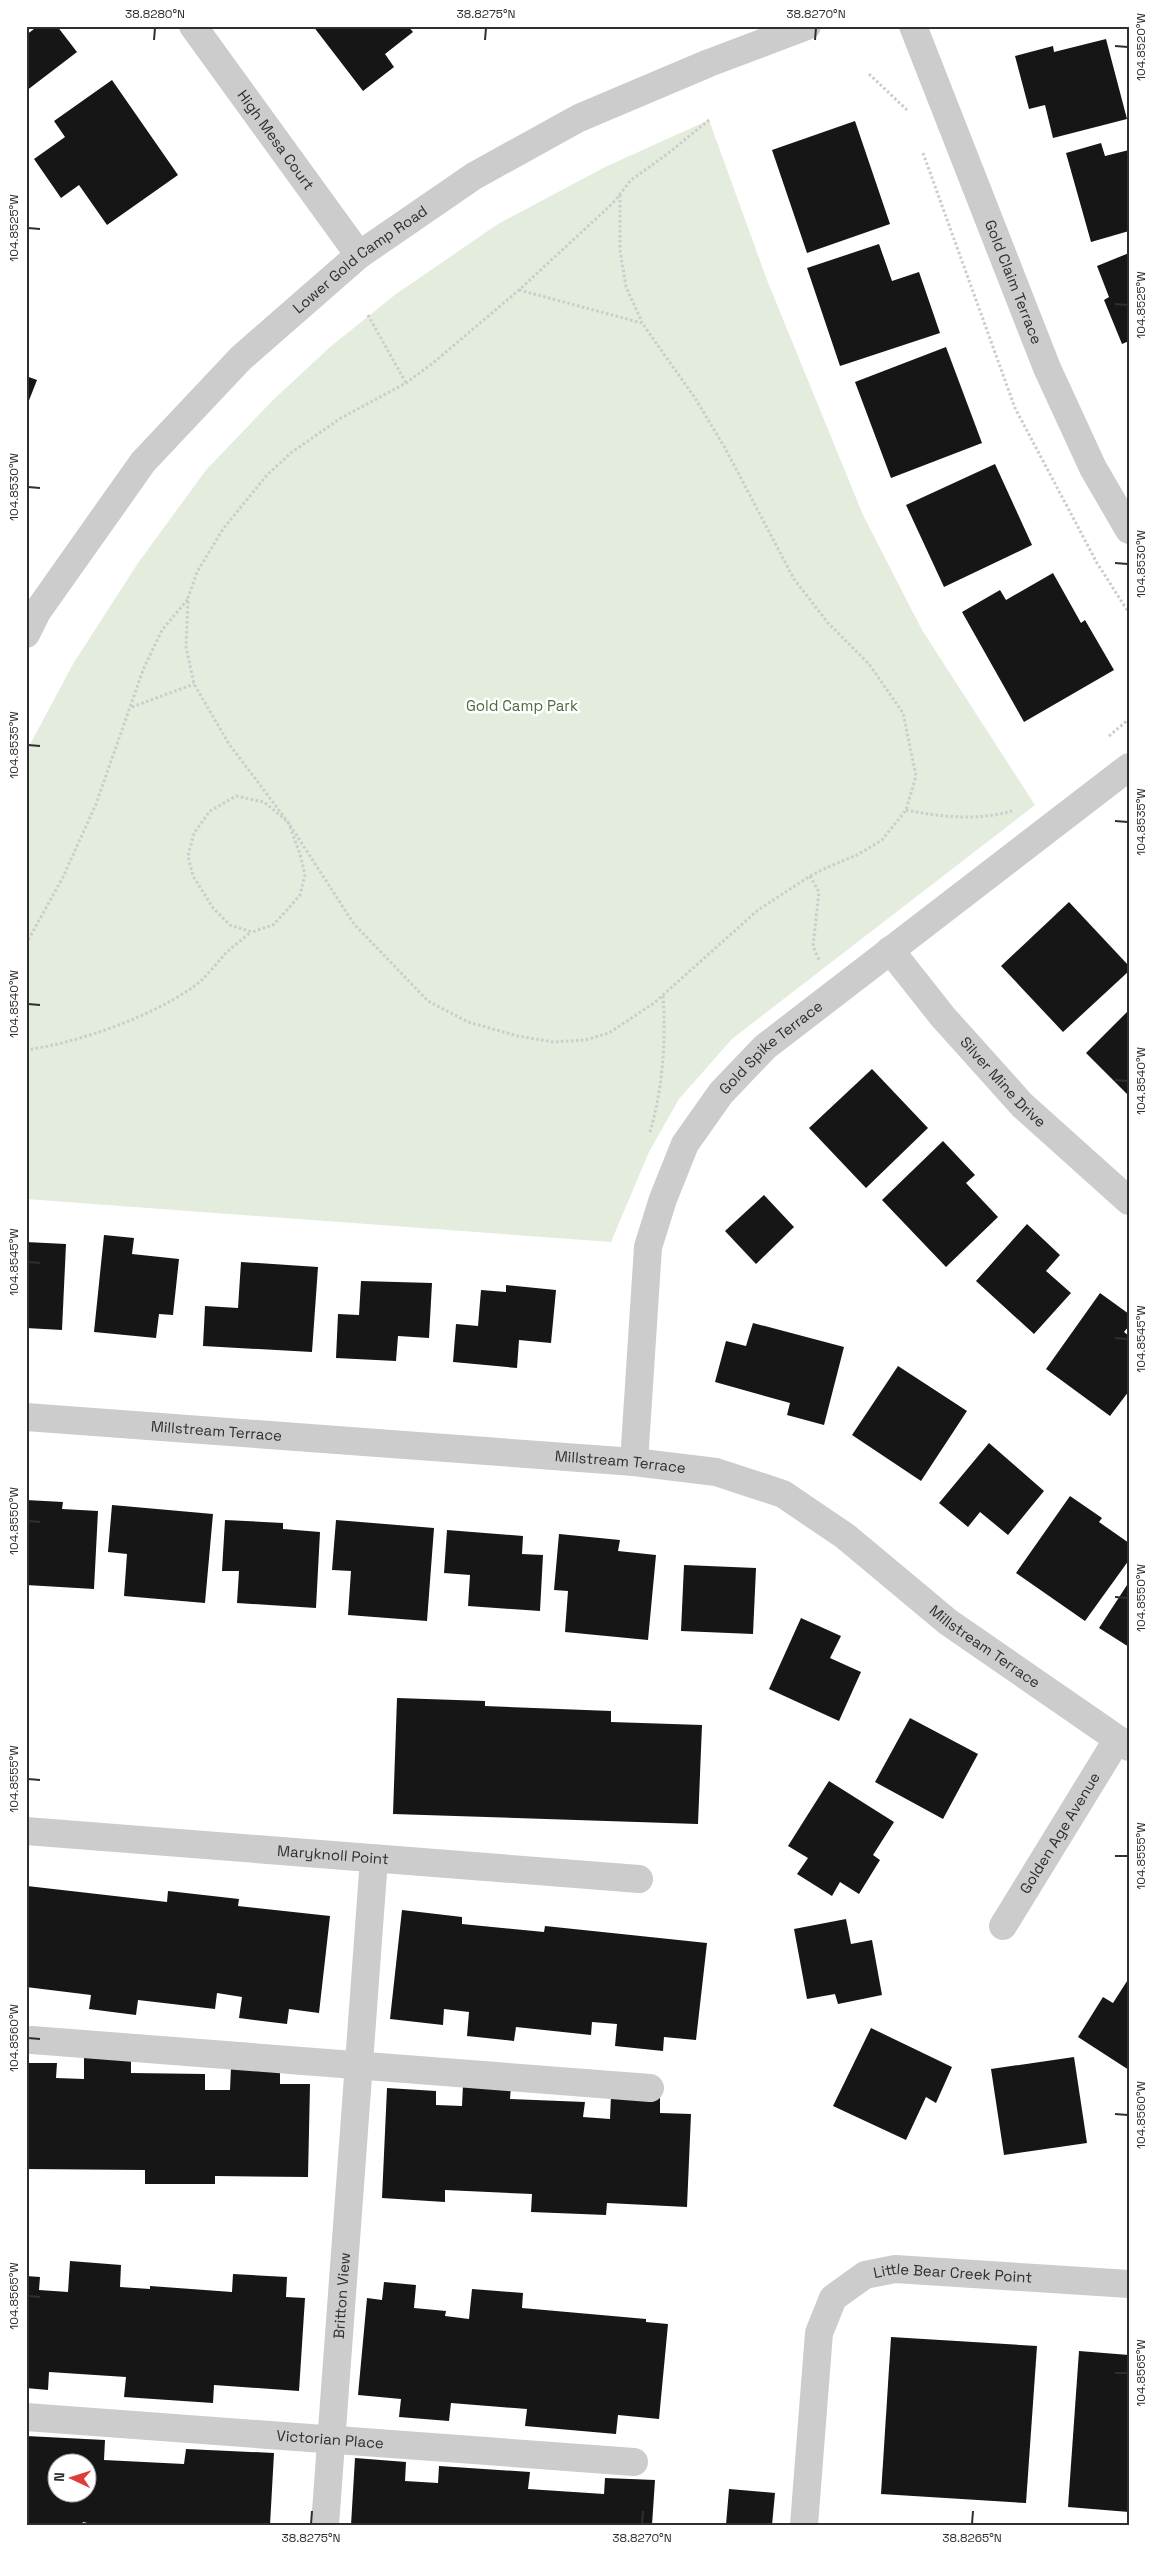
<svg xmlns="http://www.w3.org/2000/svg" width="1155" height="2551" viewBox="0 0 1155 2551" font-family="'Space Grotesk',sans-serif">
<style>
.green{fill:#e4ecde}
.building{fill:#161616;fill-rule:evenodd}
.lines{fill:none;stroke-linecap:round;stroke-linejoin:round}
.path{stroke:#ccc;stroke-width:3;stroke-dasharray:2.5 2.5;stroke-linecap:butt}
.minor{stroke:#ccc;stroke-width:28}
.tertiary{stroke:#ccc;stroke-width:28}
.ticks{fill:none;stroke:#2f2f2f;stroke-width:2}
.labels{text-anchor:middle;stroke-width:5;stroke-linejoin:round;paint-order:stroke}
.street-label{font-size:15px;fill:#2f2f2f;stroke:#fff}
.park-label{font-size:15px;fill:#4f693e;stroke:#fff}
.neatline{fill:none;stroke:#2f2f2f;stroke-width:2}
.ticks-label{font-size:12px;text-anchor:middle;fill:#2f2f2f}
</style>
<rect width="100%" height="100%" fill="#fff"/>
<polygon class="green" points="709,120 767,280 863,515 922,630 1035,805 732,1039 679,1099 649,1152 611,1242 26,1199 26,752 73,664 138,563 206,470 272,401 330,347 396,294 498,224 605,167"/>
<g class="building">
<polygon points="38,26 57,26 77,52 26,91 26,35"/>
<polygon points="313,26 408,26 413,32 385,54 394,67 363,91"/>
<polygon points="1106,39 1127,119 1053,138 1045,105 1029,109 1015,56 1053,46 1054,52"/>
<polygon points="112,80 178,175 107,225 79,185 61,198 34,159 65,137 54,121"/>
<polygon points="855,121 890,224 807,253 772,150"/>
<polygon points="1101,143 1105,156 1129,150 1129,231 1091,242 1066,153"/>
<polygon points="879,244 892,281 919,272 940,333 840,366 807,268"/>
<polygon points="1129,253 1129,341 1122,344 1104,300 1109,297 1097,266"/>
<polygon points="946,347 982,443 891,478 855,382"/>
<polygon points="26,376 37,380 26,408"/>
<polygon points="995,464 1032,545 944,587 906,505"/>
<polygon points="1053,573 1081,623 1085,620 1114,670 1024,722 962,612 1000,590 1006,600"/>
<polygon points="1069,902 1129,966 1129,971 1063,1032 1001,966"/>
<polygon points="1129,1010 1129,1096 1086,1053"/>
<polygon points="872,1069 928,1128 866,1188 809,1128"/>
<polygon points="943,1141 975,1175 966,1183 998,1217 946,1267 882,1200"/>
<polygon points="764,1195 794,1227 756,1264 725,1231"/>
<polygon points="1027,1224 1060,1255 1046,1271 1071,1293 1034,1334 976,1281"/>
<polygon points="104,1235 134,1238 132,1254 179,1259 173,1315 159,1314 156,1338 94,1332"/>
<polygon points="26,1242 66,1244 62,1330 26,1328"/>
<polygon points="241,1262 318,1267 312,1352 203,1346 205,1306 238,1308"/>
<polygon points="361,1281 432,1283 429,1338 398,1336 396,1361 336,1358 338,1314 359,1315"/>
<polygon points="506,1285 556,1290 551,1343 519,1340 517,1368 453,1362 456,1324 478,1326 481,1290 506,1292"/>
<polygon points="1100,1293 1129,1314 1129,1326 1124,1332 1129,1336 1129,1391 1110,1416 1046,1369"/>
<polygon points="753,1323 844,1347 824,1425 787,1415 790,1403 715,1382 726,1341 746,1346"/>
<polygon points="898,1366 967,1411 921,1481 852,1435"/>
<polygon points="989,1443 1044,1491 1008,1535 980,1512 968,1527 939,1503"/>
<polygon points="1070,1496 1102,1518 1099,1522 1129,1543 1129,1560 1085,1621 1016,1573"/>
<polygon points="26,1500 63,1502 62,1509 98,1511 94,1589 26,1585"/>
<polygon points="112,1505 213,1514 205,1603 124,1596 127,1554 108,1552"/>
<polygon points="225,1520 283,1523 283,1529 320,1532 316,1608 237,1603 239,1571 222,1571"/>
<polygon points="336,1520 434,1528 427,1621 348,1615 351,1571 332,1570"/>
<polygon points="447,1530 523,1536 522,1554 543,1555 540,1611 468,1606 470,1575 444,1573"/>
<polygon points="559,1534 620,1540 618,1551 656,1555 648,1640 565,1632 568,1591 554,1590"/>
<polygon points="684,1565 756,1568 753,1634 681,1631"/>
<polygon points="1129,1582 1129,1647 1099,1628"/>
<polygon points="801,1618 841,1636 830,1658 861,1672 839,1721 769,1689"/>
<polygon points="397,1698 485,1701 485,1706 611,1711 611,1722 702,1725 698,1824 393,1814"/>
<polygon points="910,1718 978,1754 943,1819 875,1782"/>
<polygon points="829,1781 894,1822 873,1855 880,1860 859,1894 840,1882 832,1896 797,1874 808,1858 788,1846"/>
<polygon points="27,1886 167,1902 168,1891 239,1899 238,1906 330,1916 319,2013 289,2009 287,2024 239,2018 242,1997 217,1993 215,2009 138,2000 136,2015 89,2009 91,1995 26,1987"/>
<polygon points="402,1910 462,1917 462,1924 544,1932 545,1926 707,1943 696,2040 664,2037 663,2051 615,2046 617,2024 592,2022 591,2035 516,2027 514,2041 467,2036 469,2012 444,2009 443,2025 390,2019"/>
<polygon points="846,1919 851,1944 872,1940 882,1995 838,2004 835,1994 807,1999 794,1929"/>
<polygon points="1129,1978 1129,2070 1078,2037 1103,1997 1113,2003"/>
<polygon points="871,2028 952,2067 936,2103 926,2097 906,2140 833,2106"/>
<polygon points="84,2057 131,2058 131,2073 205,2074 205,2090 230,2090 231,2067 280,2067 280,2084 310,2084 308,2177 215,2176 215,2184 145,2184 145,2170 26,2169 26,2063 57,2063 56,2078 84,2079"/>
<polygon points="1074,2057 1087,2143 1004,2155 991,2069"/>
<polygon points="463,2084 511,2086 510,2099 585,2102 583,2117 610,2119 611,2095 660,2097 660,2113 691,2114 687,2207 607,2203 606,2215 531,2212 532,2194 445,2190 445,2202 382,2198 387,2088 436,2091 436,2105 462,2106"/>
<polygon points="70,2261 121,2265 120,2287 150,2289 150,2286 232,2292 233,2274 287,2277 286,2297 305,2298 299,2391 214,2385 213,2403 124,2397 126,2377 49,2372 48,2390 26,2388 26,2276 40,2277 39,2290 68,2292"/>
<polygon points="384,2282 416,2285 414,2308 446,2311 445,2316 469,2319 472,2289 523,2293 522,2308 646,2319 646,2322 668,2324 659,2419 618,2415 616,2434 525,2426 527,2409 451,2403 449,2421 399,2417 401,2399 358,2395 367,2298 382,2300"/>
<polygon points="891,2337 1037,2346 1026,2503 881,2494"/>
<polygon points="1079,2351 1129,2355 1129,2512 1068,2507"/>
<path d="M26,2436L105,2440L104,2460L184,2464L186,2449L274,2453L270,2525H96L83,2522L82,2525H26ZM58,2464H88V2494H58Z"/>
<polygon points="355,2458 406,2462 405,2481 438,2483 439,2466 530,2472 528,2489 604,2494 605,2478 655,2480 652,2525 351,2525"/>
<polygon points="729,2489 775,2493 772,2525 726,2525"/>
</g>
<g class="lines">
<g class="path">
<polyline points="869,74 907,110"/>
<polyline points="923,153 1015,408 1097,563 1129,613"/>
<polyline points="620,195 620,250 626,287 642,322"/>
<polyline points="519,290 642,323 695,398 725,448 794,579 828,623 869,664 903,713 916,776 906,810 882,840 857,855 828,867 810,876 758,910 654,1003 609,1033 585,1040 553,1042 518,1036 468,1022 428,1001 354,924 288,822 229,744 194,684 186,647 188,598 197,572 223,529 267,475 292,452 341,418 406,383 433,363 519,290 613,203 631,180 666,155 709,120"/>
<polyline points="368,315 406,383"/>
<polyline points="132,707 194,684"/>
<polyline points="1109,736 1129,719"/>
<polygon points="236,796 264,802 288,822 300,854 305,875 300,895 286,911 273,925 252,932 230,925 213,908 193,876 188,856 194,833 210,811"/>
<path d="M906,810C941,817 977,821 1012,811"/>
<polyline points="810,876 819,892 813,946 820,962"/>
<polyline points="26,944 63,877 96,804 143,670 162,630 188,599"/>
<path d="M26,1050C77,1043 151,1017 193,987C205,979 215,965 225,954C233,946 243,939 251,932"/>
<path d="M650,1132C663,1087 666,1041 663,995"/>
</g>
<g class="minor">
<path id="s1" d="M193,26L359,255"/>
<path id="s2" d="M913,26L1047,368L1093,468L1129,530"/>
<path id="s3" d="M890,950L943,1017L1022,1105L1129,1201"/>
<path id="s4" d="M26,1417L634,1462L716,1472L783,1494L845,1536L948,1622L1129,1747"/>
<path id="s5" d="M634,1462L648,1247L663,1199L685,1144L721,1093L765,1047L1129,767"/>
<path id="s6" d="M26,1831L639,1879"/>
<path id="s7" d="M1003,1926L1117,1740"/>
<polyline points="32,2040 650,2088"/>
<path id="s8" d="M26,2417L634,2462"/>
<path id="s9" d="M325,2525L374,1859"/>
<path id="s10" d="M804,2525L819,2333L833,2298L865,2275L895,2269L1129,2284"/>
</g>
<path class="tertiary" id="s11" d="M26,634L37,612L143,462L241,358L359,255L474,176L579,118L709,63L807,26"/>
</g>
<path class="ticks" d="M154,40L155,28M485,40L486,28M815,40L816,28M1115,46L1128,47M28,228L40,229M1115,304L1128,305M28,487L40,488M1115,563L1128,564M28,745L40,746M1115,821L1128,822M28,1004L40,1005M1115,1080L1128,1081M28,1262L40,1263M1115,1338L1128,1339M28,1521L40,1522M1115,1597L1128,1598M28,1779L40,1780M1115,1856H1128M28,2038L40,2039M1115,2114L1128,2115M28,2296L40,2297M1115,2373H1128M311,2524L312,2511M642,2524L643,2511M972,2524L973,2511"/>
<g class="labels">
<g class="street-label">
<text dy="5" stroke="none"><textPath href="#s1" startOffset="141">High Mesa Court</textPath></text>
<text dy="5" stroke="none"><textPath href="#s11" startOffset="506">Lower Gold Camp Road</textPath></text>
<text dy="5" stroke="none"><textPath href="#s2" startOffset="275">Gold Claim Terrace</textPath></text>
<text dy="5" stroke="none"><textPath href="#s5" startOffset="455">Gold Spike Terrace</textPath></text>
<text dy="5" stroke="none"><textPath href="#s3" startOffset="174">Silver Mine Drive</textPath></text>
<text dy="5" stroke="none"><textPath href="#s4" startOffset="191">Millstream Terrace</textPath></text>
<text dy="5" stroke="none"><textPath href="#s4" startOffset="596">Millstream Terrace</textPath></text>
<text dy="5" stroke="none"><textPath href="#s4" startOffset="1016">Millstream Terrace</textPath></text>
<text dy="5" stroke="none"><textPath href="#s7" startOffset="109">Golden Age Avenue</textPath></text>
<text dy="5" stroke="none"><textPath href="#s6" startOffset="308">Maryknoll Point</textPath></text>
<text dy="5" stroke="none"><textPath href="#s10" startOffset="358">Little Bear Creek Point</textPath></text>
<text dy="5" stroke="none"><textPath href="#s9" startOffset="230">Britton View</textPath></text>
<text dy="5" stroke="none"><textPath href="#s8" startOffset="305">Victorian Place</textPath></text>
</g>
<g class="park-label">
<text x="522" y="711">Gold Camp Park</text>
</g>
</g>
<rect width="1155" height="2551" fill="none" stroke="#ffffff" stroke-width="55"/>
<g transform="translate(72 2478) rotate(274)"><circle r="24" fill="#ffffff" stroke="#acacac"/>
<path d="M0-4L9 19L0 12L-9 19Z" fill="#de3d3a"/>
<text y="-8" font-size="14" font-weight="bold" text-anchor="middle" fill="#2f2f2f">N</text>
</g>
<rect x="28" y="28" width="1100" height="2496" class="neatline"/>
<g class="ticks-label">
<text x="155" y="18">38.8280°N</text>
<text x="486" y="18">38.8275°N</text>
<text x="816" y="18">38.8270°N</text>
<text transform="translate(1141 47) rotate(-90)" y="4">104.8520°W</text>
<text transform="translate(14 228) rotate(-90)" y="4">104.8525°W</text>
<text transform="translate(1141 305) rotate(-90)" y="4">104.8525°W</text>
<text transform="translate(14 487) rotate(-90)" y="4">104.8530°W</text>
<text transform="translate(1141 564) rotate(-90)" y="4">104.8530°W</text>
<text transform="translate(14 745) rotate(-90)" y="4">104.8535°W</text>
<text transform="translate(1141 822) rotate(-90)" y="4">104.8535°W</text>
<text transform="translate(14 1004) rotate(-90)" y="4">104.8540°W</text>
<text transform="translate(1141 1081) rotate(-90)" y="4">104.8540°W</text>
<text transform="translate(14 1262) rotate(-90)" y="4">104.8545°W</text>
<text transform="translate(1141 1339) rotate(-90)" y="4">104.8545°W</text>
<text transform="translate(14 1521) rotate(-90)" y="4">104.8550°W</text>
<text transform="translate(1141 1598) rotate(-90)" y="4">104.8550°W</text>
<text transform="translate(14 1779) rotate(-90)" y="4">104.8555°W</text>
<text transform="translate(1141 1856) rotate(-90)" y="4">104.8555°W</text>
<text transform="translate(14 2038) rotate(-90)" y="4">104.8560°W</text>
<text transform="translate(1141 2115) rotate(-90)" y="4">104.8560°W</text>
<text transform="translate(14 2296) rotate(-90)" y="4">104.8565°W</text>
<text transform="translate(1141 2373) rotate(-90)" y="4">104.8565°W</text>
<text x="311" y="2542">38.8275°N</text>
<text x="642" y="2542">38.8270°N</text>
<text x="972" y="2542">38.8265°N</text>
</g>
</svg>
